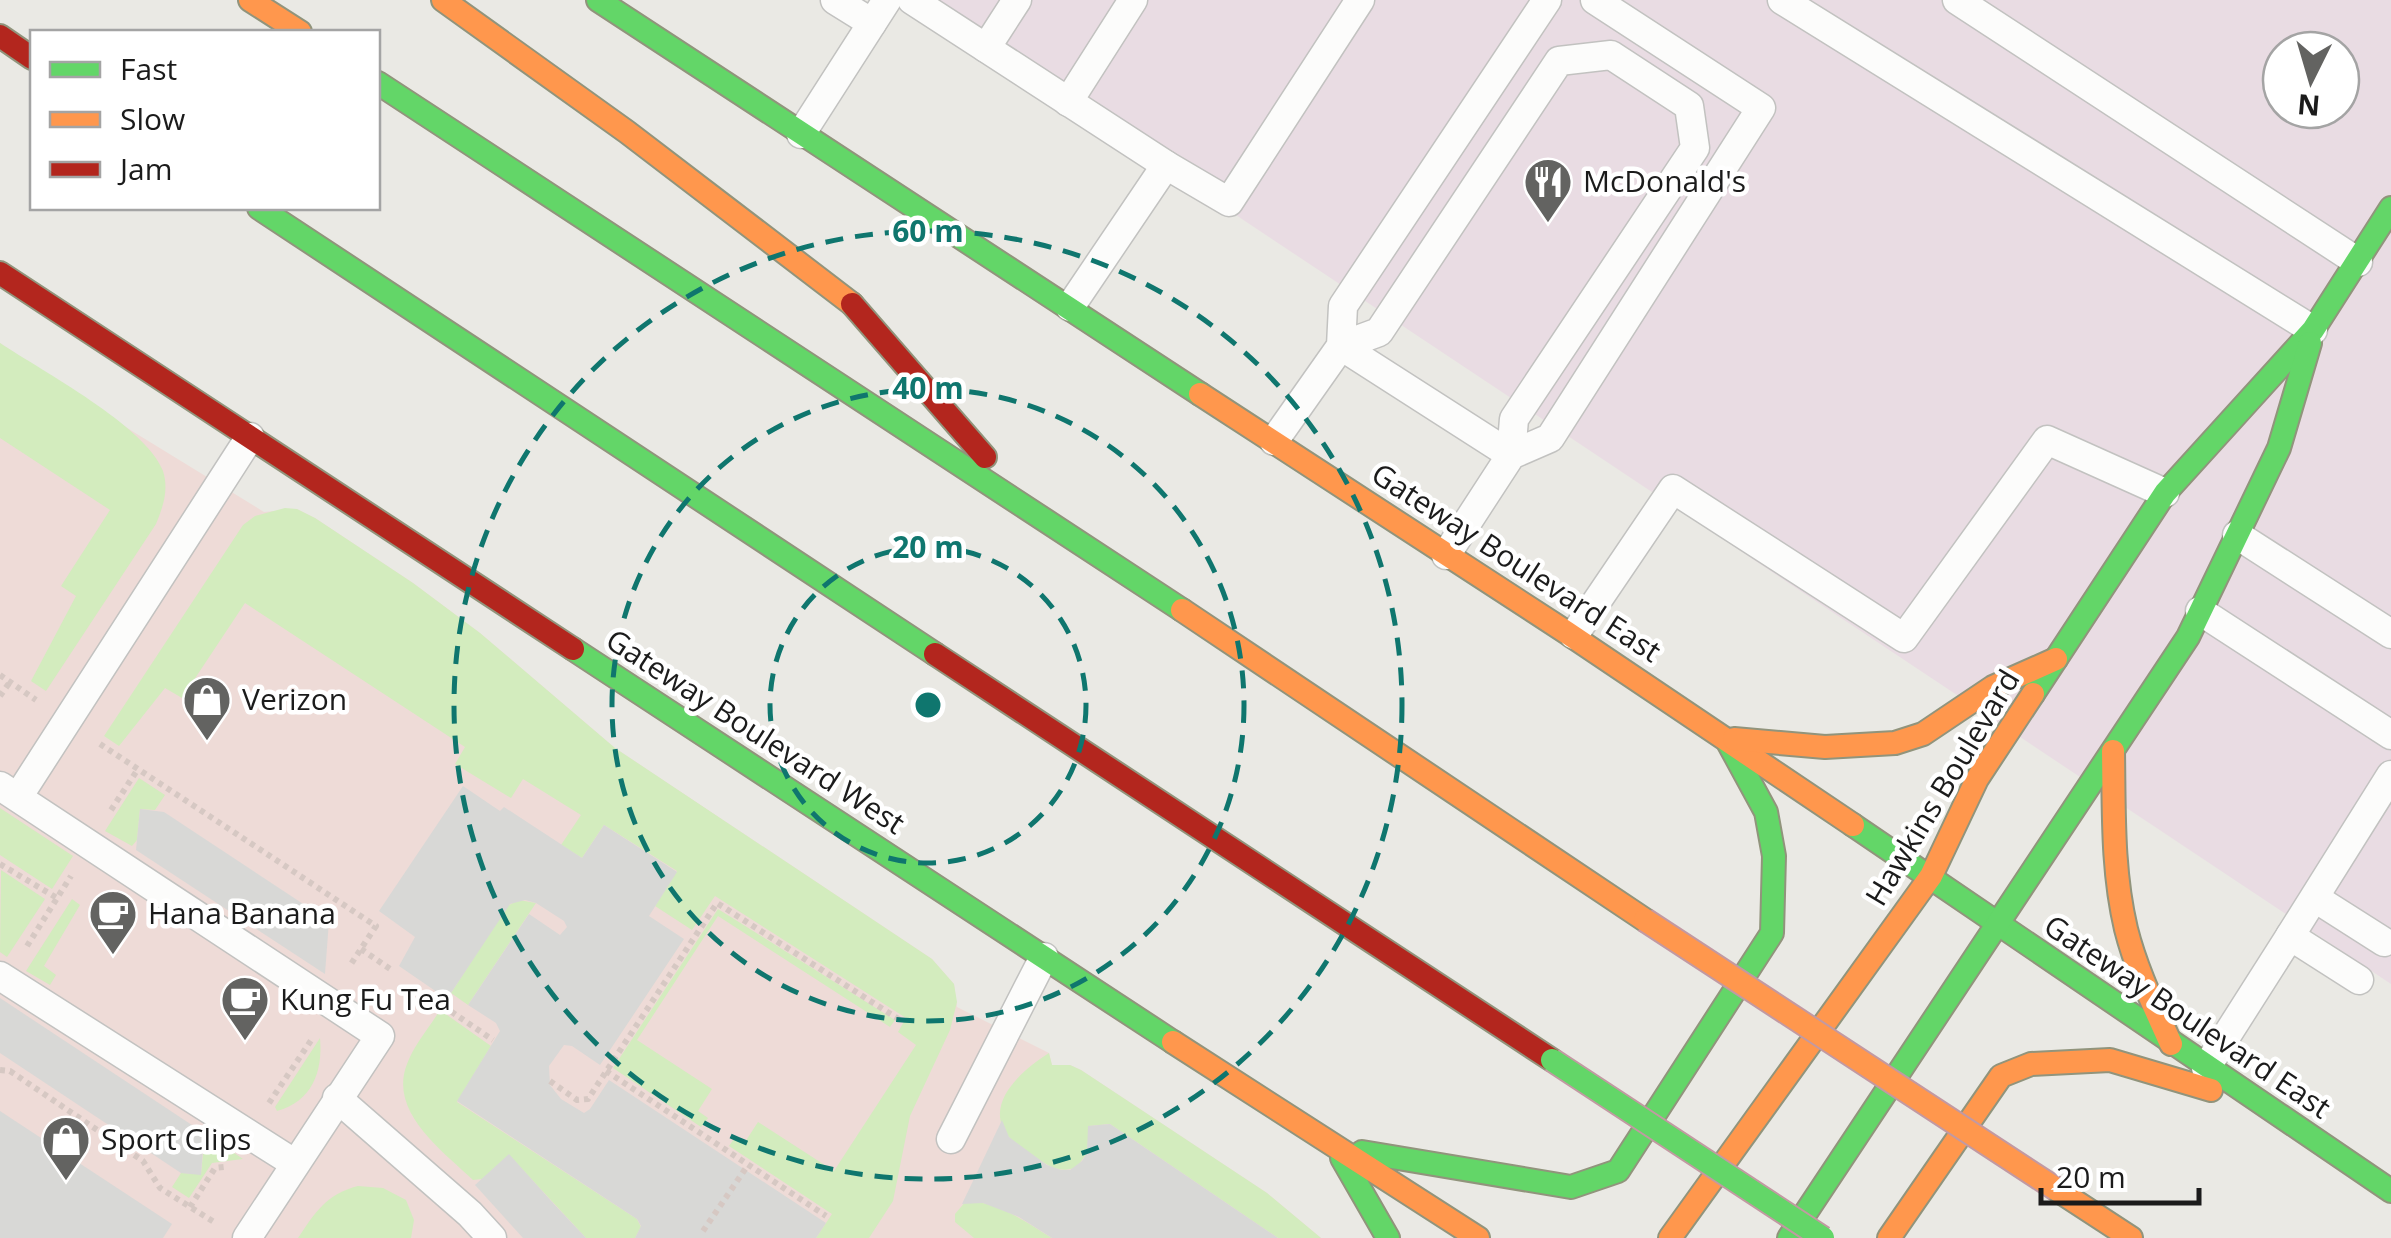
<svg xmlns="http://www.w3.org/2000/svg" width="2391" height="1238" viewBox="0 0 2391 1238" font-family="'Open Sans',sans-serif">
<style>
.commercial{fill:#eedbd7}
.industrial{fill:#e9dce3;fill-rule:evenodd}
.grass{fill:#d3ecbe}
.parking{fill:#d8d8d6}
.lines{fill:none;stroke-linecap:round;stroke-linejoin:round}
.lane-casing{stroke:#c2c2c0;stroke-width:31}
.fast-casing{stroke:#91947c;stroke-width:26}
.slow-casing{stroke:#91947c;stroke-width:26}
.jam-casing{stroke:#91947c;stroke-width:26}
.path{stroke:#d6c8c3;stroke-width:6;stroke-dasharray:5 5;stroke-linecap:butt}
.lane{stroke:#fcfcfb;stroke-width:28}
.fast{stroke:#63d668;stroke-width:22}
.slow{stroke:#ff974d;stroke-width:22}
.jam{stroke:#b3261e;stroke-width:22}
.fast-bridge-casing{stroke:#c299a2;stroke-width:26;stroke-linecap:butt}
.slow-bridge-casing{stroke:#c299a2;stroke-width:26;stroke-linecap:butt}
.fast-bridge{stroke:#63d668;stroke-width:22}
.slow-bridge{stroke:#ff974d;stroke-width:22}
.ring{fill:none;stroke:#0f766e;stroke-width:5;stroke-dasharray:18 12}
.labels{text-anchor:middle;stroke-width:9;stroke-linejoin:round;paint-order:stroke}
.poi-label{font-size:30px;fill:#1b1b1b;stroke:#fff;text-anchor:start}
.street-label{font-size:30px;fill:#1b1b1b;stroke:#fff}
.centre{fill:#0f766e;stroke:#fff;stroke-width:5}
.ring-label{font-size:30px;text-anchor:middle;font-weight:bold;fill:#0f766e;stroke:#fff;stroke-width:9;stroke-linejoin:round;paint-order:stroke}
</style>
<rect width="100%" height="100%" fill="#eae9e4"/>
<polygon class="commercial" points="0,343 132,431 264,512 297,509 315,518 413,583 480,633 615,748 932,959 954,984 957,1007 1049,1053 1052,1065 1070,1065 1081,1070 1267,1193 1321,1238 0,1238"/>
<path class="industrial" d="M913,0H2391V984ZM2281,50H2341V110H2281Z"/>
<g class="grass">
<path d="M0,343C42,371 146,426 163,471C169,490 163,507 156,524L46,691L31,681L76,596L61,586L110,510L0,438Z"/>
<polygon points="285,508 297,509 315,518 413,583 480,633 615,748 932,959 954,984 957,1002 950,1030 910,1116 893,1201 869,1238 816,1238 832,1214 729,1146 736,1136 745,1142 758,1122 834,1171 916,1045 898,1032 906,1018 715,896 692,930 655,906 677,871 604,825 582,858 561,845 581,815 523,779 511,798 455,764 465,747 245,603 182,698 165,688 119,746 104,736 243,525 255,516"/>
<polygon points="139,778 165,795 155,810 140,809 137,840 132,846 105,831"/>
<polygon points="0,808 73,856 52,889 0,855"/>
<polygon points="1,870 45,899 7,957 0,952"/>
<polygon points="72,899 80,905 44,966 56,975 50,985 26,971"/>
<polygon points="519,900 536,903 468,1005 451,993 507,906"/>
<polygon points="718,909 895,1020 890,1027 718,916 637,1040 712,1089 698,1111 708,1118 701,1127 613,1068"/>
<path d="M440,1010L491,1046L457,1102L637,1219L641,1227L635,1238H586L509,1155L482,1179L473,1180C443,1151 388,1112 407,1064C414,1045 429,1028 440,1010Z"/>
<path d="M320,1038C323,1072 312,1101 277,1111L275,1107Z"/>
<path d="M1049,1053L1052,1065H1070L1081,1070L1267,1193L1321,1238H1278L1110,1124L1089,1126L1087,1153L1077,1167C1059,1174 1048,1166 1034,1156C1026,1150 1014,1144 1008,1136C982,1103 1025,1068 1049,1053Z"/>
<polygon points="215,1140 243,1159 212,1163 189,1198 172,1187 181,1173 201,1174 204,1143"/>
<path d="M358,1186L383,1188L406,1200L414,1220L411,1238H298C315,1212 327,1194 358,1186Z"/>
<path d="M966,1201C997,1201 1026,1222 1052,1238H974L955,1222V1214Z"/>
</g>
<g class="parking">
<polygon points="463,786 500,811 504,807 582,858 604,825 677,872 649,916 684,939 600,1065 572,1046 564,1045 549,1066 550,1085 561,1099 584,1113 590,1109 609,1080 826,1223 816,1238 635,1238 641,1226 637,1219 457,1101 500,1031 496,1023 468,1005 529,914 560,935 567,927 564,921 536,903 525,900 510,904 447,999 399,966 415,937 379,911"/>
<polygon points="140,809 164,812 329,921 325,974 136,850"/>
<polygon points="0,998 204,1133 201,1175 181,1173 0,1053"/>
<polygon points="0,1111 172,1224 163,1238 0,1238"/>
<polygon points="1002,1120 1009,1137 1047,1165 1061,1170 1070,1170 1082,1161 1087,1153 1088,1126 1110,1124 1278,1238 1052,1238 1019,1217 983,1203 962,1204"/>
<polygon points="509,1154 553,1203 586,1238 523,1238 504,1217 475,1185"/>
</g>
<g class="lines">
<g class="lane-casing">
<g id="lane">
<polyline points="835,0 872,23"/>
<polyline points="912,0 1166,165"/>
<polyline points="1782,0 2313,330"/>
<polyline points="1957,0 2358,262"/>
<polyline points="986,48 1017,0"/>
<polygon points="1611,55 1689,106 1695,148 1514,419 1511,455 1341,346 1379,332 1559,61"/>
<polyline points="1068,102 1133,0"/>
<polyline points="801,134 887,0"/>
<polyline points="1070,307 1166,165 1229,202 1360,0"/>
<polyline points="1274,441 1341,346 1343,306 1547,0"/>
<polyline points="2237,535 2391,634"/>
<polyline points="1446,555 1511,455 1550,438 1761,108 1595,0"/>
<polyline points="2200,611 2391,735"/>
<polyline points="1574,635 1673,489 1904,638 2047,440 2165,493"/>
<polyline points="0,786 380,1036 247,1238"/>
<polyline points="18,797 250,437"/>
<polyline points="2315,898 2384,942"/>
<polyline points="2290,936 2391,775"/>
<polyline points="0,976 294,1163"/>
<polyline points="2206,1068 2290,936 2359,980"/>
<polyline points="337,1098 470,1214 492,1238"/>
<polyline points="951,1139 1044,957"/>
</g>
</g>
<g class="fast-casing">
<g id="fast">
<polyline points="598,0 1200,394"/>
<polyline points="378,83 1182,610"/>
<polyline points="259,208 935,654"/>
<polyline points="573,649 1173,1042"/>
<polyline points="2033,694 2165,493 2313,330 2391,208"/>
<polyline points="1853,825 2391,1191"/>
<polyline points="1362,1152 1571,1187 1618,1171 1772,933 1774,856 1766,812 1729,744"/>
<polyline points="1342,1158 1388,1238"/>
<polyline points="1789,1238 2188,637 2279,448 2310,343"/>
</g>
</g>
<g class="slow-casing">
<g id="slow">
<polyline points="250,0 300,32"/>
<polyline points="443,0 627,132 852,304"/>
<polyline points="1200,394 1566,632 1853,825"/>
<polyline points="1182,610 1645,920"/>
<polyline points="1734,739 1825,747 1895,743 1923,734 1993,687 2056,659"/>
<path d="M2113,751C2114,810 2112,870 2126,929C2136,969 2154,1006 2171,1044"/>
<polyline points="1173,1042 1478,1238"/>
<polyline points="2056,1189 2131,1238"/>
<polyline points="1670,1238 1931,876 1977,779 2033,694"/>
<polyline points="1889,1238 2001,1076 2031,1064 2110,1060 2211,1090"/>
</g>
</g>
<g class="jam-casing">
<g id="jam">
<polyline points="0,36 32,58"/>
<polyline points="0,273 573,649"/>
<polyline points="852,304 985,457"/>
<polyline points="935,654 1552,1060"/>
</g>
</g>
<g class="path">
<polyline points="0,675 36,700"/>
<polyline points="0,696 10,682"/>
<polyline points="100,744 376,926 349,967"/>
<polyline points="111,810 138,769"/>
<polyline points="0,864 57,898"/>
<polyline points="27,946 71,876"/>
<polyline points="361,949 393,971"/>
<polyline points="443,1006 493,1040"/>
<polyline points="0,1070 10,1071 143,1161 160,1188 214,1222"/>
<polyline points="606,1071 826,1216"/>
<polyline points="550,1081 577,1100 588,1099 717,903 900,1020"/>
<polyline points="269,1103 312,1039"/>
<polyline points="190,1207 215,1168 224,1167"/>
<polyline points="703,1231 748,1165"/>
</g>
<use href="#lane" class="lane"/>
<use href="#fast" class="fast"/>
<use href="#slow" class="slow"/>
<use href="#jam" class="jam"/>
<g class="fast-bridge-casing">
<polyline id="fast-bridge" points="1552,1060 1823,1238"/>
</g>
<g class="slow-bridge-casing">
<polyline id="slow-bridge" points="1645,920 2056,1189"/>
</g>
<use href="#fast-bridge" class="fast-bridge"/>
<use href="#slow-bridge" class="slow-bridge"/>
</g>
<g class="ring">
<circle cx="928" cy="705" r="158"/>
<circle cx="928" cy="705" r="316"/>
<circle cx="928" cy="705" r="474"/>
</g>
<defs>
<g id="restaurant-pin" transform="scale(2.5)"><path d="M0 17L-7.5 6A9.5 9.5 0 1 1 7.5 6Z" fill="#636361" stroke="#fff"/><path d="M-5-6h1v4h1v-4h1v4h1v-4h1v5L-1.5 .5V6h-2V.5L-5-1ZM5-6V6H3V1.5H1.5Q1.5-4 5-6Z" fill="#fff"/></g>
<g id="shop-pin" transform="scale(2.5)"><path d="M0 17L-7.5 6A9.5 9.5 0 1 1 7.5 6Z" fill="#636361" stroke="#fff"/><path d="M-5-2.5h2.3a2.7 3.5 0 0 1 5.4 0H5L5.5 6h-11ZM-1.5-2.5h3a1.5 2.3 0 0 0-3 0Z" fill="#fff"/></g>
<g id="cafe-pin" transform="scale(2.5)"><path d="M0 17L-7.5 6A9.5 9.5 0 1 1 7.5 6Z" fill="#636361" stroke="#fff"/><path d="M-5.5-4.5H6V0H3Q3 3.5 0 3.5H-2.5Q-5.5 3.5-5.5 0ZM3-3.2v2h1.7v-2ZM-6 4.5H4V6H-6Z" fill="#fff"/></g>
</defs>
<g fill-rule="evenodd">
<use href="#restaurant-pin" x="1548" y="182"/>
<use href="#shop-pin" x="207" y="700"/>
<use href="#cafe-pin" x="113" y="914"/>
<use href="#cafe-pin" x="245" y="1000"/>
<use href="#shop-pin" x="66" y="1140"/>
</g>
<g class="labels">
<g class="poi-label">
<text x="1583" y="192">McDonald's</text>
<text x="242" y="710">Verizon</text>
<text x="148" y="924">Hana Banana</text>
<text x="280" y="1010">Kung Fu Tea</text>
<text x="101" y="1150">Sport Clips</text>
</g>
<g class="street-label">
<text transform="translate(1516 563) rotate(33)" y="10">Gateway Boulevard East</text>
<text transform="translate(755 732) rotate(33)" y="10">Gateway Boulevard West</text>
<text transform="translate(1943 788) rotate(-59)" y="10">Hawkins Boulevard</text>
<text transform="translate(2187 1017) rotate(34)" y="10">Gateway Boulevard East</text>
</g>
</g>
<circle cx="928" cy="705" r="15" class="centre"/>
<g class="ring-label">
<text x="928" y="242">60 m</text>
<text x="928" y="399">40 m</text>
<text x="928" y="558">20 m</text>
</g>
<rect x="30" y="30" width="350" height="180" fill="#ffffff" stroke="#a4a4a4" stroke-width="2.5"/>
<rect x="50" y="62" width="50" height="15" fill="#63d668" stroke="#a4a4a4" stroke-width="2.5"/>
<text x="120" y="80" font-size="30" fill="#1b1b1b">Fast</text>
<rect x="50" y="112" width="50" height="15" fill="#ff974d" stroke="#a4a4a4" stroke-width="2.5"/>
<text x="120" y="130" font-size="30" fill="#1b1b1b">Slow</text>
<rect x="50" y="162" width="50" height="15" fill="#b3261e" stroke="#a4a4a4" stroke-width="2.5"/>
<text x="120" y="180" font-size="30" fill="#1b1b1b">Jam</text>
<g transform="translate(2311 80) rotate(185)"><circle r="48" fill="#ffffff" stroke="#a4a4a4" stroke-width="2.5"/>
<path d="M0-8L18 38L0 25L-18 38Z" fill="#636361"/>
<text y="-15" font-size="28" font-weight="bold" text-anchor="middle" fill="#1b1b1b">N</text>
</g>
<path d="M2041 1188v15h158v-15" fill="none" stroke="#1b1b1b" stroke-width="5"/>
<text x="2056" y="1188" font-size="30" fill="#1b1b1b" stroke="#ffffff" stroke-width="8" paint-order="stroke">20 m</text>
</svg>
